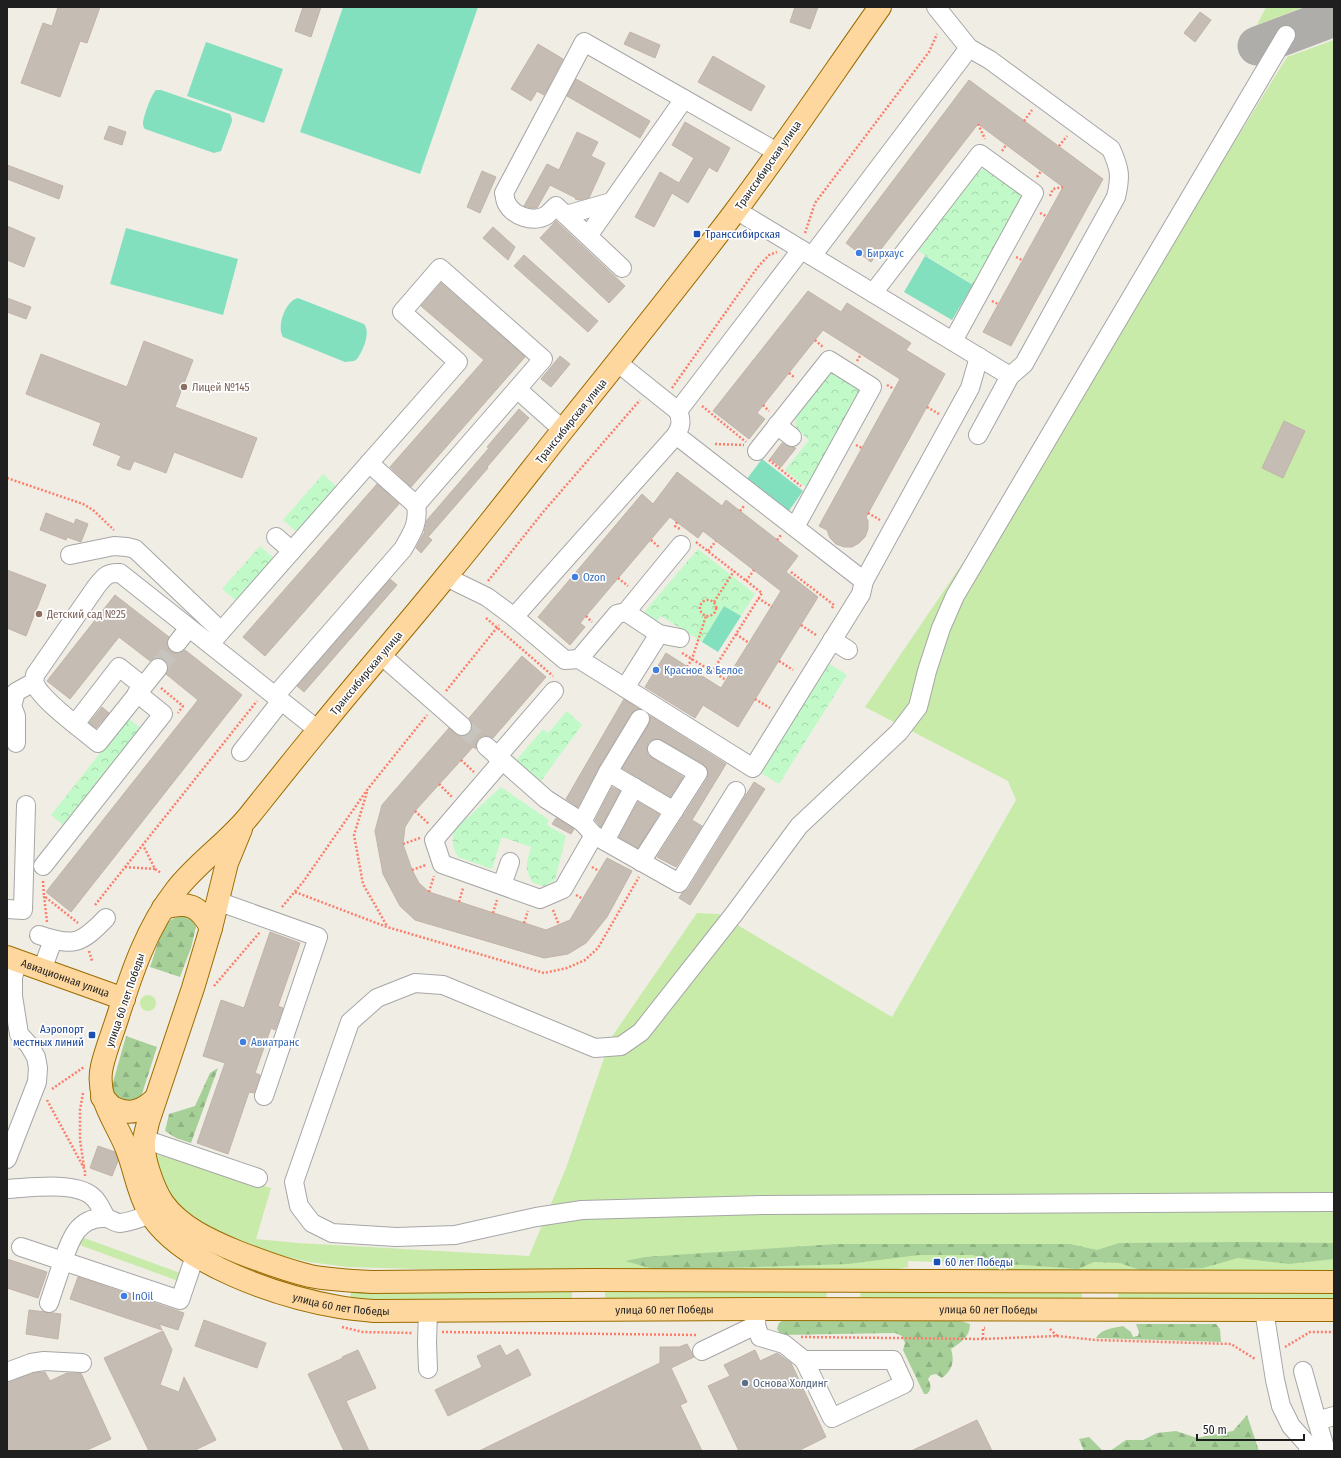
<svg xmlns="http://www.w3.org/2000/svg" width="1341" height="1458" viewBox="0 0 1341 1458" font-family="'Fira Sans Condensed',sans-serif">
<style>
.grass{fill:#c8ebaa}
.forest{fill:url(#forest-firs)}
.park{fill:url(#park-crowns)}
.pitch{fill:#82e0bf}
.lines{fill:none;stroke-linecap:round;stroke-linejoin:round}
.taxiway{stroke:#aeada9;stroke-width:39}
.building{fill:#c5bcb4;stroke:#c2b4a7}
.minor-tunnel{stroke:#c6c4bd;stroke-width:18;stroke-dasharray:18 9;stroke-linecap:butt}
.minor-casing{stroke:#a6a6a6;stroke-width:20}
.major-casing{stroke:#9a6c00;stroke-width:24}
.path{stroke:#fc7e6a;stroke-width:2.5;stroke-dasharray:2 2;stroke-linecap:butt}
.minor{stroke:#fff;stroke-width:18}
.major{stroke:#fdd79d;stroke-width:22}
.transit-dot{fill:#1a4fb4;stroke:#fff;stroke-width:1.5}
.shop-dot{fill:#3f7fe0;stroke:#fff;stroke-width:1.5}
.education-dot{fill:#8d6e63;stroke:#fff;stroke-width:1.5}
.service-dot{fill:#5c6f8a;stroke:#fff;stroke-width:1.5}
.labels{text-anchor:middle;stroke-width:3.5;stroke-linejoin:round;paint-order:stroke}
.street-label{font-size:11px;fill:#1f1f1f;stroke:#fff}
.transit-label{font-size:11px;fill:#164399;stroke:#fff;text-anchor:start}
.shop-label{font-size:11px;fill:#366cbe;stroke:#fff;text-anchor:start}
.education-label{font-size:11px;fill:#785e54;stroke:#fff;text-anchor:start}
.service-label{font-size:11px;fill:#4e5e75;stroke:#fff;text-anchor:start}
</style>
<defs>
<pattern id="forest-firs" width="22" height="20" patternUnits="userSpaceOnUse"><rect width="22" height="20" fill="#a7d099"/><path d="M5 1l3.5 6h-7zM16 11l3.5 6h-7z" fill="#8fb283"/></pattern>
<pattern id="park-crowns" width="20" height="18" patternUnits="userSpaceOnUse"><rect width="20" height="18" fill="#c1fac8"/><path d="M2 6a3 3 0 1 1 6 0M12 15a3 3 0 1 1 6 0" fill="none" stroke="#a5d6ab"/></pattern>
</defs>
<rect width="100%" height="100%" fill="#f0ede5"/>
<g class="grass">
<polygon points="1266,7 1304,7 1257,25"/>
<polygon points="1334,40 1334,1273 986,1272 985,1264 908,1261 908,1267 885,1272 524,1272 347,1267 309,1262 271,1253 212,1228 180,1207 160,1180 155,1154 271,1188 256,1239 298,1243 529,1256 566,1168 611,1038 697,913 719,914 892,1017 1016,800 1008,781 865,707 1099,362 1287,57"/>
<circle cx="148" cy="1003" r="8"/>
<polygon points="79,1236 183,1274 181,1282 77,1244"/>
<polygon points="351,1288 572,1289 572,1301 350,1300"/>
<polygon points="605,1289 827,1289 826,1301 605,1301"/>
<polygon points="861,1289 1082,1290 1082,1302 860,1301"/>
<rect x="1118" y="1290" width="216" height="12"/>
</g>
<g class="forest">
<path d="M183,916L193,919L196,927L191,948L180,977L150,967C155,954 158,937 167,924C170,919 177,917 183,916Z"/>
<polygon points="126,1036 157,1047 141,1097 132,1104 114,1096 112,1086"/>
<polygon points="218,1068 191,1143 176,1138 165,1131 169,1114 195,1106 210,1073"/>
<polygon points="1235,1242 1334,1243 1334,1259 1289,1264 1238,1258 1203,1268 1140,1270 1120,1263 1094,1262 1078,1269 995,1263 973,1255 919,1255 848,1264 657,1270 625,1261 645,1257 836,1244 1070,1244 1097,1250 1119,1243"/>
<path d="M785,1319L961,1321L970,1324C970,1337 961,1342 951,1349C955,1362 952,1370 942,1378L936,1374L931,1375L928,1379C931,1385 932,1389 927,1394H924L903,1350L905,1343L902,1336L895,1333L781,1335L777,1329L779,1323Z"/>
<path d="M1136,1324H1216L1220,1329L1221,1342L1096,1338C1101,1329 1113,1328 1123,1326L1131,1332L1133,1337L1138,1336L1139,1332Z"/>
<polygon points="1247,1415 1259,1451 1110,1451 1126,1440 1143,1440 1157,1433 1176,1431 1197,1438 1233,1431"/>
<polygon points="1089,1437 1103,1451 1084,1451 1079,1439"/>
</g>
<g class="park">
<polygon points="984,168 1024,194 977,287 918,251 977,173"/>
<path d="M835,371L857,384L860,391L807,488L785,470L809,440C799,431 793,428 796,414L825,374Z"/>
<polygon points="323,474 340,490 300,535 283,520"/>
<polygon points="260,546 277,561 240,604 222,589"/>
<polygon points="698,549 755,594 741,616 724,606 702,642 661,616 656,622 643,615 646,610"/>
<polygon points="829,664 847,675 779,784 761,773"/>
<polygon points="567,711 582,725 538,785 513,764 543,729 548,733"/>
<polygon points="128,718 144,731 67,828 51,815"/>
<path d="M501,787L549,820L547,825L566,836L555,880L544,886L533,883C523,866 527,864 531,847L502,837L492,869L458,857C453,848 451,841 454,830Z"/>
</g>
<g class="pitch">
<polygon points="343,7 478,7 420,174 300,132"/>
<polygon points="206,42 283,69 264,123 187,96"/>
<path d="M156,90H161L230,114L232,119V121L221,151L214,153L145,129C143,126 143,126 143,122C144,115 151,95 156,90Z"/>
<polygon points="126,228 238,259 223,315 110,284"/>
<polygon points="925,256 973,285 952,320 904,292"/>
<path d="M298,298L364,324C371,333 363,350 357,359L354,361L345,362L283,337C276,326 286,300 298,298Z"/>
<polygon points="762,459 803,491 788,512 746,480"/>
<polygon points="724,606 741,616 718,652 702,642"/>
</g>
<g class="lines">
<polyline class="taxiway" points="1257,46 1334,17"/>
</g>
<g class="building">
<polygon points="58,7 100,7 87,43 80,41 60,97 21,83 43,23 52,26"/>
<polygon points="303,7 321,7 311,37 295,31"/>
<polygon points="795,7 818,7 810,29 790,22"/>
<polygon points="1200,12 1211,20 1195,42 1184,33"/>
<polygon points="630,32 660,45 655,58 624,44"/>
<polygon points="538,44 563,59 544,95 537,91 531,101 511,89"/>
<polygon points="713,56 765,86 751,111 698,82"/>
<polygon points="576,79 650,121 640,138 567,96"/>
<polygon points="969,80 1103,179 1011,346 983,332 1063,187 978,124 871,262 846,243"/>
<polygon points="685,122 730,148 717,172 709,167 688,203 672,193 654,227 635,217 660,172 679,183 694,158 672,145"/>
<polygon points="109,126 126,132 122,145 104,139"/>
<polygon points="577,132 598,142 591,156 605,163 589,198 579,200 575,199 576,198 550,185 537,208 531,208 524,206 547,164 559,170"/>
<polygon points="7,165 63,186 59,199 7,179"/>
<polygon points="482,171 496,177 480,213 467,207"/>
<polygon points="556,221 625,286 609,303 540,238"/>
<polygon points="7,226 35,238 24,267 7,260"/>
<polygon points="493,227 515,247 508,260 483,238"/>
<polygon points="524,255 598,321 588,332 514,266"/>
<polygon points="441,283 525,357 411,487 390,467 484,360 421,306"/>
<polygon points="808,291 841,312 847,303 911,343 906,350 945,374 866,517 868,521 868,529 865,537 859,543 852,547 844,547 836,544 830,538 827,530 819,526 900,379 823,330 757,413 765,419 749,439 713,411"/>
<polygon points="7,298 31,307 26,319 7,312"/>
<polygon points="144,341 193,360 175,407 257,438 242,478 174,452 166,473 134,461 130,470 123,468 117,465 121,456 93,445 101,423 26,394 41,354 127,387"/>
<polygon points="560,356 570,364 551,387 541,379"/>
<polygon points="519,409 529,418 487,467 488,468 429,536 424,532 427,520 489,448 487,447"/>
<polygon points="1284,421 1305,431 1283,478 1262,468"/>
<polygon points="782,443 790,447 796,448 781,467 770,459"/>
<polygon points="677,472 722,506 726,500 798,556 786,572 818,597 738,727 703,705 695,718 645,687 666,653 721,688 781,591 703,531 698,538 670,517 580,623 585,627 570,645 538,617 642,494 653,504"/>
<polygon points="377,484 399,504 265,656 243,637"/>
<polygon points="46,513 74,524 76,519 88,524 81,542 67,537 66,540 40,530"/>
<polygon points="424,533 432,540 421,553 416,548"/>
<polygon points="7,570 46,585 26,636 7,628"/>
<polygon points="390,579 397,585 304,692 297,686"/>
<polygon points="115,595 169,637 167,642 167,646 170,651 176,653 180,653 185,650 242,695 71,912 46,892 198,700 166,674 168,669 168,664 165,660 159,658 154,658 150,661 119,637 70,699 47,681"/>
<polygon points="522,656 546,677 493,738 488,736 483,736 478,739 476,744 476,749 473,747 415,811 405,827 403,844 412,870 419,883 429,892 546,930 570,920 607,858 632,871 607,917 586,943 568,954 544,958 415,920 400,906 383,874 375,831 382,805 449,728 460,736 465,736 470,733 472,728 472,722 469,718"/>
<polygon points="624,699 639,709 635,710 631,714 599,767 578,807 566,799"/>
<polygon points="102,707 109,713 96,728 89,723"/>
<polygon points="650,716 726,764 692,820 702,826 676,867 657,857 707,779 708,773 707,768 703,764 662,740 657,739 652,740 648,743 647,749 648,755 652,758 683,777 670,797 622,768 649,724 650,720"/>
<polygon points="754,782 765,789 690,905 679,898 682,893 688,889"/>
<polygon points="612,787 620,791 601,827 595,820"/>
<polygon points="638,802 659,814 638,848 619,837"/>
<polygon points="556,818 574,829 571,834 552,824"/>
<polygon points="270,932 300,943 278,1006 283,1008 275,1030 271,1028 255,1073 260,1075 254,1093 249,1092 228,1154 197,1143 225,1063 203,1056 221,1000 244,1008"/>
<polygon points="98,1146 115,1152 118,1161 112,1176 90,1168"/>
<polygon points="7,1259 47,1272 38,1298 7,1288"/>
<polygon points="78,1277 184,1313 178,1330 159,1324 162,1330 70,1299"/>
<polygon points="29,1310 61,1314 58,1339 26,1334"/>
<polygon points="204,1320 266,1343 257,1368 195,1346"/>
<polygon points="163,1331 172,1350 160,1385 179,1392 184,1377 216,1440 193,1451 149,1451 104,1358"/>
<polygon points="687,1344 694,1357 671,1368 687,1402 680,1405 702,1451 479,1451 660,1363 660,1347 679,1347"/>
<polygon points="500,1345 506,1356 518,1349 531,1375 448,1416 435,1390 482,1367 477,1356"/>
<polygon points="358,1350 376,1388 346,1401 369,1451 344,1451 308,1374 343,1358 342,1357"/>
<polygon points="755,1350 760,1361 777,1353 791,1363 826,1437 798,1451 739,1451 708,1386 730,1376 724,1365"/>
<polygon points="45,1372 50,1381 67,1373 81,1373 111,1439 85,1451 7,1451 7,1382 34,1373"/>
<polygon points="977,1420 992,1451 911,1451"/>
</g>
<g class="lines">
<g class="minor-tunnel">
<polyline points="158,668 177,643"/>
<polyline points="462,726 486,746"/>
</g>
<g class="minor-casing">
<g id="minor">
<path d="M936,7L969,48L990,60L1111,149C1120,169 1121,176 1116,197L1024,364L1010,376L978,435"/>
<polyline points="1286,35 955,596 941,628 927,671 918,707 899,732 799,826 734,914 641,1032 621,1046 595,1048 443,985 415,983 377,998 350,1022 294,1182 299,1206 312,1223 332,1233 396,1237 455,1235 536,1217 582,1210 762,1205 1334,1202"/>
<polyline points="736,210 1010,376"/>
<polyline points="566,215 611,202"/>
<polyline points="588,236 684,99"/>
<polyline points="812,256 969,48"/>
<path d="M622,268L556,206C553,209 550,212 547,215C534,223 513,217 506,202C505,200 505,196 504,193L584,42L777,152"/>
<polyline points="873,293 980,154 1034,193 953,341"/>
<polyline points="678,411 801,250"/>
<polyline points="777,425 792,437"/>
<polyline points="676,435 864,581"/>
<polyline points="757,451 829,360 872,387 795,527"/>
<polyline points="369,463 416,505 517,389"/>
<polyline points="276,537 292,551"/>
<polyline points="70,555 114,546 127,547 135,549 221,631"/>
<polyline points="446,577 487,597 514,617 565,660 579,659 753,768 861,594 864,581 970,388 979,357"/>
<polyline points="626,612 659,634 680,638"/>
<path d="M514,617L676,435C681,426 682,421 678,411L618,363"/>
<polyline points="832,640 848,650"/>
<polyline points="177,643 189,628"/>
<polyline points="210,644 458,362 402,312 440,268 543,359 517,389 563,430"/>
<polyline points="381,655 462,726"/>
<polyline points="579,659 617,614 626,612 681,545"/>
<path d="M158,668L98,743C84,731 41,700 35,684C34,681 35,679 35,675L96,587C104,577 107,572 120,573L318,730"/>
<polyline points="625,688 659,634"/>
<path d="M275,696L403,549C412,533 419,524 416,505"/>
<polyline points="7,704 12,706 16,716 16,743"/>
<polyline points="12,706 16,692 34,682"/>
<polyline points="75,724 119,667 143,686"/>
<polyline points="486,746 546,799 582,822 594,835 679,883 736,791"/>
<polyline points="241,752 281,701"/>
<polyline points="497,757 554,691"/>
<polyline points="502,761 434,840 442,864 540,899 563,889 594,835"/>
<polyline points="608,772 674,811"/>
<polyline points="582,822 608,772 640,719"/>
<polyline points="605,841 634,787"/>
<polyline points="641,862 698,773 657,749"/>
<polyline points="43,866 163,714 137,693"/>
<polyline points="502,885 510,862"/>
<polyline points="217,901 318,937 264,1096"/>
<polyline points="7,909 23,910 26,805"/>
<path d="M39,935C74,947 81,944 106,918"/>
<polyline points="42,970 53,940"/>
<polyline points="144,1139 258,1178"/>
<polyline points="7,1159 37,1082 38,1068 36,1057 29,1045 19,1034 13,996 13,977 18,961"/>
<path d="M7,1189C30,1188 79,1180 95,1199C100,1205 103,1212 106,1218"/>
<path d="M150,1214C140,1218 131,1222 120,1223C115,1223 111,1219 106,1218C78,1216 70,1240 63,1261L180,1300L195,1256"/>
<polyline points="21,1247 63,1261 49,1303"/>
<polyline points="757,1309 756,1325 760,1337 784,1344 804,1360 893,1360 904,1384 832,1418 804,1360"/>
<polyline points="1264,1310 1275,1380 1281,1406 1291,1426 1307,1444 1309,1451"/>
<polyline points="428,1311 427,1343 428,1369"/>
<polyline points="702,1351 756,1325"/>
<polyline points="1303,1371 1317,1421"/>
<polyline points="7,1372 31,1363 44,1361 82,1363"/>
<polyline points="1326,1451 1317,1421 1334,1416"/>
</g>
</g>
<g class="major-casing">
<g id="major">
<path id="s1" d="M880,7C832,75 785,145 734,213C678,287 620,359 562,431C524,479 487,527 448,574C406,626 362,676 320,728C296,757 273,786 249,816C227,843 197,863 176,890C147,927 132,972 118,1016C113,1032 106,1049 102,1066C95,1097 115,1120 126,1147C135,1169 137,1191 149,1212C181,1265 281,1297 339,1307C350,1309 362,1310 374,1311L757,1309L1334,1310"/>
<path d="M241,829L227,863L211,928L193,988L148,1122C147,1128 145,1134 144,1140C143,1152 146,1164 150,1175C153,1184 157,1194 163,1203C180,1227 211,1241 238,1252C261,1261 285,1270 310,1276C330,1280 352,1281 373,1282L591,1280L1334,1282"/>
<path d="M163,908C188,901 199,905 211,928"/>
<path id="s2" d="M7,957L124,999"/>
<path d="M102,1097C106,1100 110,1106 114,1108C131,1116 143,1110 155,1099"/>
</g>
</g>
<g class="path">
<polyline points="1024,121 1032,110"/>
<polyline points="978,124 985,139"/>
<polyline points="1059,146 1067,136"/>
<polyline points="1002,151 1006,145"/>
<polyline points="1037,177 1041,171"/>
<polyline points="1050,196 1053,189 1063,187"/>
<polyline points="1040,213 1046,216"/>
<polyline points="805,233 815,203 929,52 937,34"/>
<polyline points="1016,257 1022,260"/>
<polyline points="992,301 998,304"/>
<polyline points="815,340 823,347"/>
<polyline points="857,361 861,354"/>
<polyline points="789,373 795,378"/>
<polyline points="887,385 894,389"/>
<polyline points="672,388 757,268 769,255 777,252"/>
<polyline points="763,405 769,411"/>
<polyline points="702,406 746,442"/>
<polyline points="927,407 939,414"/>
<polyline points="715,444 744,445"/>
<polyline points="856,445 862,448"/>
<polyline points="769,460 801,486"/>
<polyline points="7,478 83,504 93,510 114,530"/>
<polyline points="740,511 744,506"/>
<polyline points="868,513 880,520"/>
<polyline points="677,522 675,526 680,529"/>
<polyline points="651,540 660,548"/>
<polyline points="777,540 781,535"/>
<polyline points="696,542 762,593 712,672"/>
<polyline points="708,551 716,541"/>
<polyline points="791,572 834,605 832,608"/>
<polyline points="618,578 628,586"/>
<polyline points="488,581 544,511 640,400"/>
<polyline points="746,581 754,570"/>
<polyline points="758,598 772,607"/>
<circle cx="708" cy="608" r="8"/>
<polyline points="714,602 734,571"/>
<polyline points="586,616 592,622"/>
<polyline points="486,618 553,676"/>
<polyline points="801,625 816,635"/>
<polyline points="736,634 749,643"/>
<polyline points="682,653 726,680"/>
<polyline points="779,661 793,670"/>
<polyline points="687,667 692,659 706,616"/>
<polyline points="161,688 183,706 178,713"/>
<polyline points="446,691 499,625"/>
<polyline points="755,699 770,708"/>
<polyline points="461,760 474,772"/>
<polyline points="439,784 452,797"/>
<polyline points="367,792 354,835 363,884 387,926"/>
<polyline points="415,811 429,824"/>
<polyline points="403,844 420,838"/>
<polyline points="125,867 155,869 143,845"/>
<polyline points="592,867 599,871"/>
<polyline points="155,869 161,873"/>
<polyline points="412,870 426,865"/>
<polyline points="43,881 44,896"/>
<polyline points="295,892 387,927 544,973 567,968 585,960 598,948 639,877"/>
<polyline points="429,892 434,876"/>
<polyline points="576,895 583,899"/>
<polyline points="459,902 463,888"/>
<polyline points="95,905 257,701"/>
<polyline points="282,907 303,882 367,790 427,715"/>
<polyline points="553,910 559,925"/>
<polyline points="493,913 497,900"/>
<polyline points="47,922 44,896 78,923"/>
<polyline points="524,923 528,911"/>
<polyline points="89,951 92,961"/>
<polyline points="214,986 260,932"/>
<polyline points="52,1089 84,1067"/>
<polyline points="83,1093 80,1110 80,1140 84,1167"/>
<polyline points="47,1100 85,1170 85,1176"/>
<polyline points="342,1327 363,1332 413,1333"/>
<polyline points="1050,1329 1057,1336"/>
<polyline points="442,1332 697,1335"/>
<polyline points="801,1337 983,1339 1057,1336 1096,1340 1231,1344 1255,1359"/>
<polyline points="983,1339 983,1328 985,1328"/>
<polyline points="1285,1347 1310,1332 1334,1332"/>
</g>
<use href="#minor" class="minor"/>
<use href="#major" class="major"/>
</g>
<g class="transit-dot">
<rect x="693" y="230" width="8" height="8" rx="2"/>
<rect x="88" y="1031" width="8" height="8" rx="2"/>
<rect x="933" y="1258" width="8" height="8" rx="2"/>
</g>
<g class="shop-dot">
<circle cx="859" cy="253" r="4"/>
<circle cx="575" cy="577" r="4"/>
<circle cx="656" cy="670" r="4"/>
<circle cx="243" cy="1042" r="4"/>
<circle cx="124" cy="1296" r="4"/>
</g>
<g class="education-dot">
<circle cx="184" cy="387" r="4"/>
<circle cx="39" cy="614" r="4"/>
</g>
<circle class="service-dot" cx="745" cy="1383" r="4"/>
<g class="labels">
<g class="street-label">
<text transform="translate(768 165) rotate(-55)" y="4">Транссибирская улица</text>
<text transform="translate(571 421) rotate(-51)" y="4">Транссибирская улица</text>
<text transform="translate(366 673) rotate(-50)" y="4">Транссибирская улица</text>
<text dy="4" stroke="none"><textPath href="#s2" startOffset="62">Авиационная улица</textPath></text>
<text transform="translate(125 1000) rotate(-71)" y="4">улица 60 лет Победы</text>
<text dy="4" stroke="none"><textPath href="#s1" startOffset="1697">улица 60 лет Победы</textPath></text>
<text dy="4" stroke="none"><textPath href="#s1" startOffset="2021">улица 60 лет Победы</textPath></text>
<text dy="4" stroke="none"><textPath href="#s1" startOffset="2345">улица 60 лет Победы</textPath></text>
</g>
<g class="transit-label">
<text x="705" y="238">Транссибирская</text>
<text x="84" y="1033" text-anchor="end">Аэропорт<tspan x="84" dy="13">местных линий</tspan></text>
<text x="945" y="1266">60 лет Победы</text>
</g>
<g class="shop-label">
<text x="867" y="257">Бирхаус</text>
<text x="583" y="581">Ozon</text>
<text x="664" y="674">Красное &amp; Белое</text>
<text x="251" y="1046">Авиатранс</text>
<text x="132" y="1300">InOil</text>
</g>
<g class="education-label">
<text x="192" y="391">Лицей №145</text>
<text x="47" y="618">Детский сад №25</text>
</g>
<g class="service-label">
<text x="753" y="1387">Основа Холдинг</text>
</g>
</g>
<rect width="1341" height="1458" fill="none" stroke="#1f1f1f" stroke-width="16"/>
<path d="M1197 1434v6h107v-6" fill="none" stroke="#1f1f1f" stroke-width="2"/>
<text x="1203" y="1434" font-size="12" fill="#1f1f1f" stroke="#ffffff" stroke-width="3" paint-order="stroke">50 m</text>
</svg>
